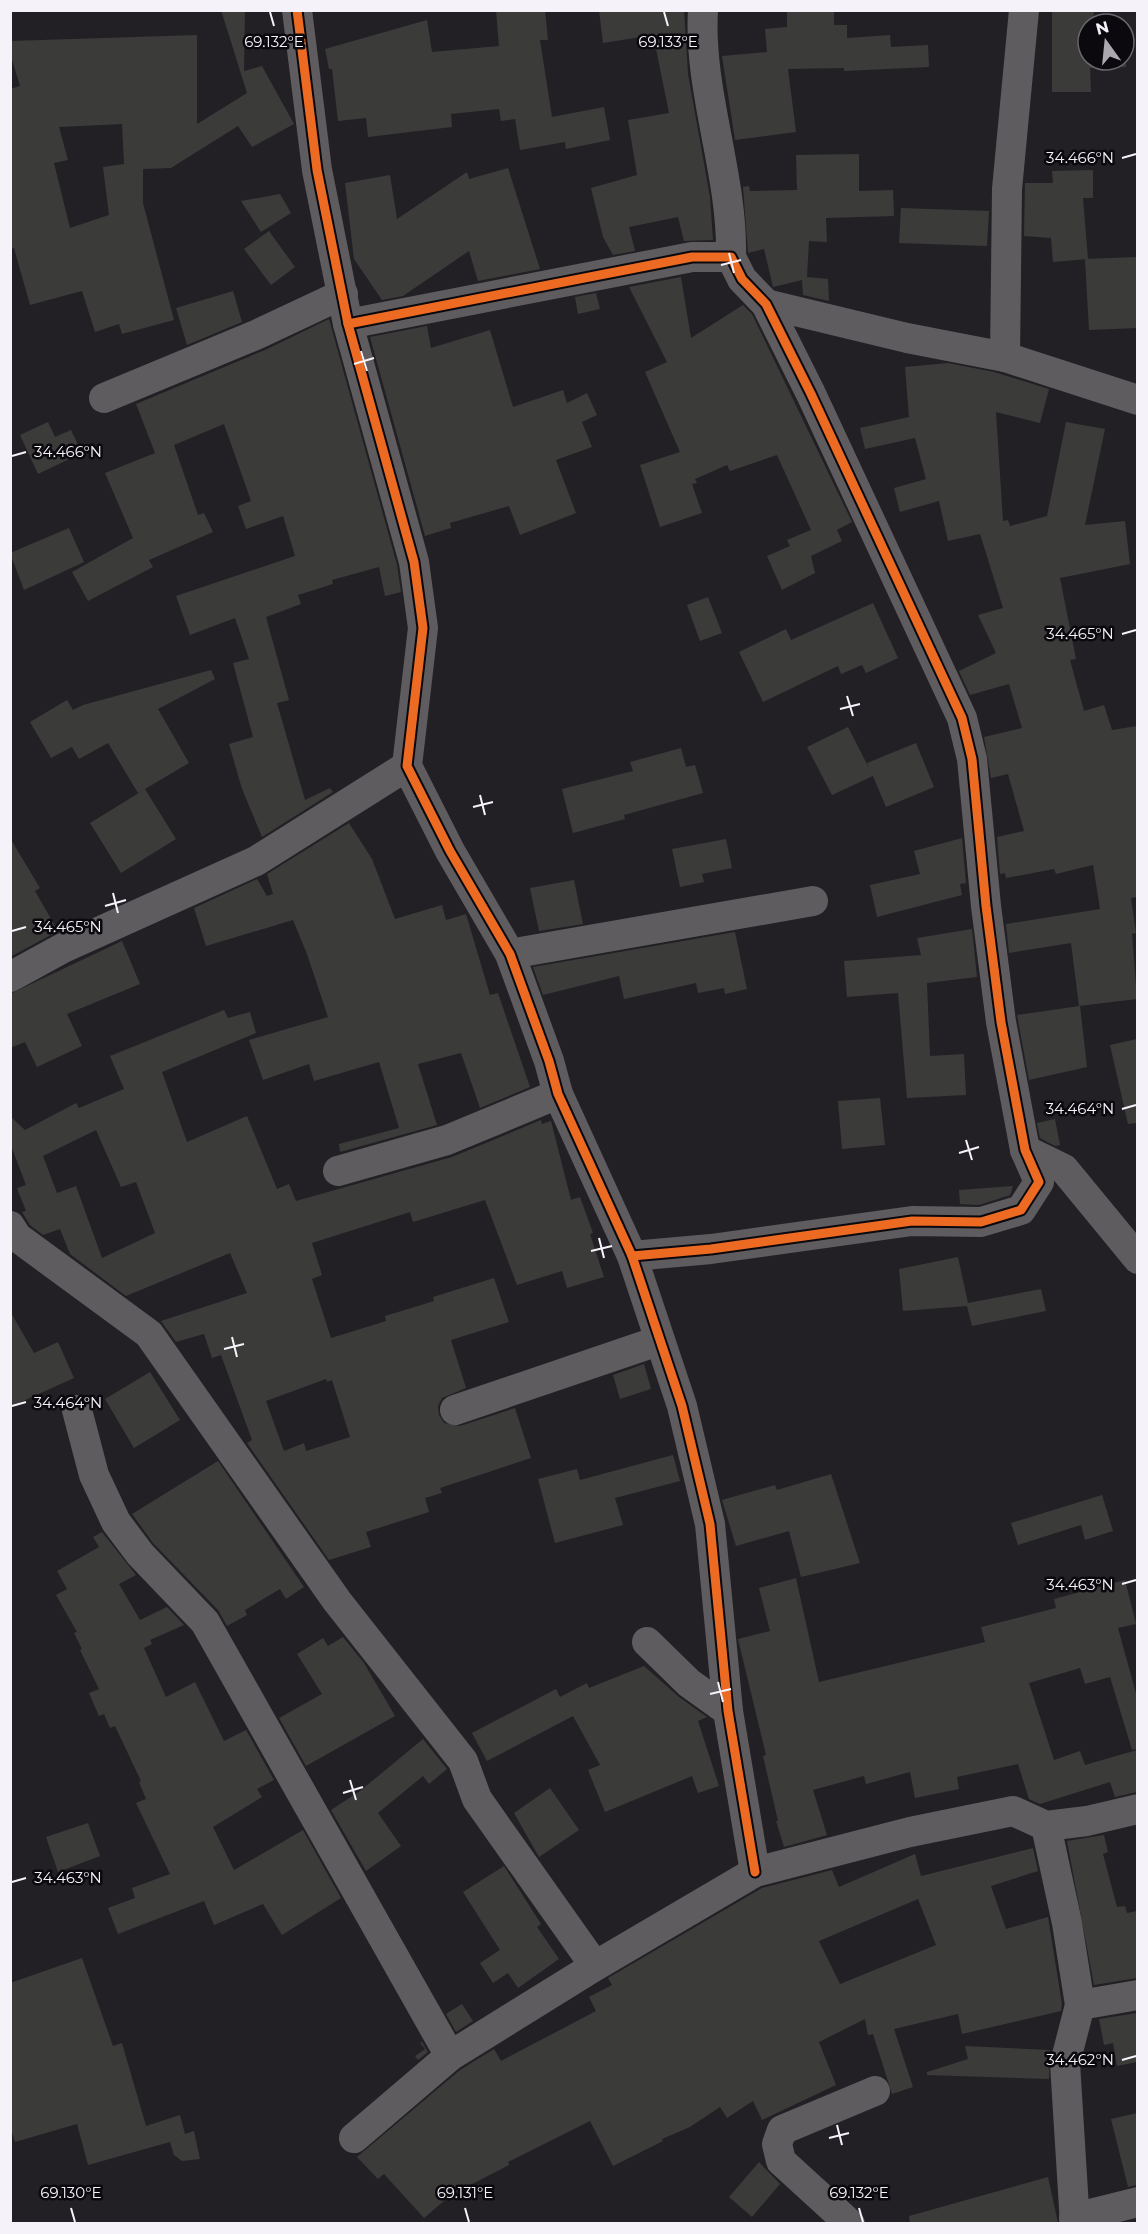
<svg xmlns="http://www.w3.org/2000/svg" width="1148" height="2234" viewBox="0 0 1148 2234" font-family="Montserrat,sans-serif">
<style>
.building{fill:#3b3b3a;fill-rule:evenodd}
.lines{fill:none;stroke-linecap:round;stroke-linejoin:round}
.minor{stroke:#5e5c5f;stroke-width:30}
.cycleway-casing{stroke:#0b090d;stroke-width:13}
.cycleway{stroke:#ed6a23;stroke-width:9}
.ticks{fill:none;stroke:#f6f2fa;stroke-width:2}
.ticks-label{font-size:15px;text-anchor:middle;fill:#f6f2fa;stroke:#0b090d;stroke-width:5;stroke-linejoin:round;paint-order:stroke}
</style>
<rect width="100%" height="100%" fill="#222025"/>
<g class="building">
<path d="M221,10H245L244,71L262,66L294,124L252,147L238,126L171,168L143,169V203L174,320L122,334L119,324L95,332L82,291L30,305L14,248L10,249V89L20,86L10,53V41L197,35V124L247,93ZM122,124L124,164L103,167L109,215L70,228L54,163L68,160L59,127Z"/>
<polygon points="496,10 545,10 548,40 540,40 552,117 604,107 610,140 566,149 565,142 520,150 515,119 501,121 499,109 451,114 452,127 368,137 366,118 338,121 332,69 329,69 325,49 427,20 432,52 499,46"/>
<polygon points="599,10 684,10 688,74 710,197 713,240 684,241 678,217 629,227 635,251 613,255 603,237 591,188 637,175 628,120 669,113 654,39 647,40 647,36 603,43"/>
<polygon points="787,10 834,10 834,25 847,25 847,38 890,35 891,47 928,45 929,67 844,71 844,68 788,69 796,132 735,140 722,56 767,52 765,29 787,27"/>
<polygon points="1052,10 1094,10 1093,24 1088,24 1088,60 1124,60 1126,36 1126,67 1090,68 1091,92 1052,92"/>
<polygon points="859,154 859,191 893,190 894,216 826,218 827,242 809,241 807,277 828,279 829,301 803,295 802,280 773,287 764,249 748,253 743,187 749,186 750,191 797,190 796,155"/>
<polygon points="508,168 540,269 478,281 469,251 403,296 382,300 354,259 345,183 390,175 397,219 467,172 469,179"/>
<polygon points="1093,170 1093,198 1083,198 1088,259 1053,262 1051,238 1024,236 1025,183 1053,183 1052,171"/>
<polygon points="280,194 291,213 261,232 241,201"/>
<polygon points="901,208 989,211 987,246 899,243"/>
<polygon points="269,231 295,267 271,285 244,249"/>
<polygon points="1137,257 1137,328 1089,330 1085,259"/>
<polygon points="681,277 691,338 743,305 752,314 852,522 837,530 842,541 811,556 815,573 782,590 767,556 790,546 787,540 811,530 777,455 730,471 727,465 695,479 697,483 692,484 702,513 660,527 640,465 680,452 645,372 667,362 629,287"/>
<polygon points="233,291 242,322 187,345 176,308"/>
<polygon points="596,293 600,309 578,314 575,297"/>
<polygon points="329,319 397,565 401,592 385,596 379,567 332,580 333,584 298,595 301,604 266,617 289,700 277,703 305,800 330,788 333,792 262,837 242,789 229,744 253,737 233,663 249,659 235,618 190,635 176,596 295,556 283,516 246,529 238,506 251,501 224,424 174,445 198,515 204,513 213,532 149,560 153,567 88,601 72,572 133,538 105,473 155,453 136,404 265,350"/>
<polygon points="427,326 431,348 490,330 513,407 563,390 567,403 587,393 597,415 582,422 592,447 556,460 576,513 520,535 509,506 450,523 451,528 425,536 370,337"/>
<polygon points="948,363 994,372 1049,389 1040,423 996,412 1003,521 1008,520 1010,526 1047,516 1066,422 1105,429 1085,525 1125,521 1130,564 1060,578 1076,659 1070,660 1084,711 1104,705 1112,730 1137,726 1137,897 1131,898 1136,933 1132,934 1137,999 1079,1006 1071,943 1009,953 1006,924 1100,909 1093,865 1056,874 1054,869 1006,878 1005,873 1000,874 997,837 1024,831 1008,774 991,778 984,737 1022,728 1009,684 970,695 959,671 996,653 978,615 1003,608 980,534 948,541 939,501 900,512 894,488 926,479 915,438 865,449 860,428 909,417 905,367"/>
<polygon points="48,422 55,437 71,430 82,453 38,474 20,435"/>
<polygon points="69,528 84,562 24,590 10,553"/>
<polygon points="708,597 722,633 700,641 687,605"/>
<polygon points="873,603 898,658 866,673 862,665 841,674 838,666 763,702 739,652 786,629 791,640"/>
<polygon points="211,670 215,679 158,709 189,763 145,789 176,839 121,873 90,823 142,791 138,793 108,743 79,759 72,747 51,758 30,722 67,700 73,710 83,705"/>
<polygon points="848,727 870,770 867,763 916,743 934,787 886,807 873,776 832,795 807,747"/>
<polygon points="681,748 686,767 695,765 703,793 624,815 625,819 573,833 562,789 633,771 630,762"/>
<polygon points="349,823 372,859 395,919 442,905 446,920 466,914 490,995 498,993 530,1087 480,1108 461,1053 418,1064 437,1125 340,1152 339,1144 399,1128 379,1062 314,1081 309,1064 263,1080 249,1040 328,1017 307,954 293,920 206,946 194,908 257,879 267,896 273,894 267,874"/>
<polygon points="10,838 40,888 35,891 58,931 10,957"/>
<polygon points="962,838 966,883 960,884 962,895 877,917 870,885 920,874 914,851"/>
<polygon points="726,839 732,868 702,874 704,882 680,887 672,849"/>
<polygon points="574,880 583,924 539,931 530,888"/>
<polygon points="972,929 977,977 927,983 930,1056 964,1054 966,1095 907,1098 898,993 847,997 844,961 921,955 917,938"/>
<polygon points="735,932 747,989 725,994 724,988 698,993 696,983 624,999 619,976 543,995 533,967"/>
<polygon points="122,941 140,984 67,1014 82,1046 37,1067 25,1042 10,1048 10,994"/>
<polygon points="1080,1006 1087,1067 1029,1080 1017,1015"/>
<path d="M224,1010L228,1018L250,1012L256,1033L162,1072L187,1142L247,1116L277,1189L289,1184L296,1201L452,1157L541,1120L542,1124L551,1121L571,1200L580,1197L593,1233L590,1234L604,1277L567,1288L562,1271L517,1285L485,1200L413,1222L410,1212L312,1243L322,1275L312,1279L331,1338L386,1321L385,1316L434,1301L433,1297L494,1278L509,1322L451,1340L466,1388L442,1398L438,1406L439,1415L444,1423L460,1426L515,1408L531,1458L440,1488L442,1493L425,1498L429,1512L366,1532L371,1547L329,1560L247,1443L252,1440L221,1355L212,1358L204,1334L176,1342L161,1321L247,1293L230,1253L126,1296L70,1254L60,1229L43,1235L30,1225L22,1212L26,1211L17,1188L26,1185L10,1143V1116L25,1130L76,1103L79,1108L124,1089L110,1056ZM96,1130L121,1187L136,1182L155,1233L102,1258L76,1186L57,1193L43,1156ZM326,1379L327,1382L332,1380L350,1437L306,1451L304,1443L284,1451L266,1401Z"/>
<polygon points="1137,1039 1137,1123 1128,1124 1110,1045"/>
<polygon points="880,1098 885,1145 842,1149 838,1101"/>
<polygon points="1055,1119 1060,1145 1055,1146 1040,1138 1037,1123"/>
<polygon points="1013,1186 1010,1195 979,1205 960,1204 959,1190"/>
<polygon points="958,1257 968,1303 1041,1289 1046,1311 972,1326 967,1306 903,1311 899,1269"/>
<polygon points="10,1311 34,1353 58,1342 74,1378 10,1407"/>
<polygon points="644,1364 651,1389 620,1399 613,1375"/>
<polygon points="150,1372 180,1420 134,1448 105,1399"/>
<polygon points="673,1455 680,1481 615,1498 623,1525 555,1543 538,1479 577,1469 580,1480"/>
<polygon points="218,1461 304,1587 286,1599 280,1589 245,1610 247,1615 227,1626 218,1610 153,1543 132,1514"/>
<polygon points="831,1474 860,1563 801,1577 789,1531 736,1546 722,1500 775,1485 777,1490"/>
<polygon points="1102,1495 1113,1531 1085,1540 1081,1525 1018,1545 1011,1523"/>
<polygon points="102,1532 136,1575 119,1584 140,1620 167,1607 184,1625 150,1640 152,1644 144,1648 166,1697 195,1682 224,1741 246,1730 274,1780 257,1789 262,1797 213,1827 234,1870 303,1830 341,1898 282,1935 263,1904 214,1925 204,1901 118,1934 108,1908 135,1898 132,1888 170,1874 136,1803 146,1799 139,1782 141,1781 115,1726 110,1728 104,1714 99,1716 89,1693 99,1689 80,1650 82,1649 74,1633 77,1632 56,1595 67,1589 57,1571 99,1547 93,1537"/>
<polygon points="796,1578 819,1682 985,1642 981,1627 1056,1608 1054,1599 1125,1580 1136,1624 1118,1628 1137,1697 1137,1749 1132,1750 1110,1677 1085,1684 1080,1668 1029,1683 1054,1760 1080,1751 1085,1765 1137,1750 1137,1792 1115,1797 1110,1782 1040,1804 1029,1799 1018,1764 957,1777 959,1789 915,1798 910,1772 866,1784 864,1776 813,1790 827,1835 784,1847 776,1821 778,1821 763,1756 766,1755 738,1639 770,1631 759,1588"/>
<polygon points="343,1637 364,1663 395,1716 306,1766 279,1718 322,1694 297,1654 323,1638 328,1646"/>
<polygon points="644,1666 679,1697 707,1717 698,1721 719,1786 698,1793 692,1776 605,1812 588,1770 600,1765 573,1716 487,1761 472,1733 556,1689 560,1697 587,1683 589,1688"/>
<polygon points="423,1739 447,1769 429,1784 423,1776 378,1813 401,1846 366,1871 331,1810 360,1791"/>
<polygon points="550,1788 579,1830 539,1857 514,1813"/>
<polygon points="88,1823 100,1856 58,1872 46,1837"/>
<polygon points="1104,1835 1108,1852 1103,1854 1117,1907 1125,1906 1127,1913 1137,1911 1137,1978 1094,1985 1067,1841"/>
<path d="M1033,1848L1038,1871L991,1886L1006,1929L1048,1917L1062,2004L1061,2011L962,2034L958,2014L894,2029L913,2087L892,2094L873,2034L868,2035L865,2019L819,2042L836,2085L762,2120L753,2101L727,2118L720,2107L690,2127L662,2139L663,2141L613,2166L590,2121L508,2162L509,2165L451,2195L424,2218L384,2174L378,2179L357,2157L460,2070L494,2049L501,2061L596,2011L589,1997L612,1985L608,1978L762,1888L832,1870L839,1887L915,1854L921,1876ZM918,1899L936,1945L840,1984L819,1941Z"/>
<polygon points="504,1866 541,1924 537,1927 559,1959 518,1988 508,1973 493,1983 480,1963 500,1950 463,1892"/>
<polygon points="82,1958 113,2046 122,2043 146,2126 180,2115 185,2134 194,2131 200,2159 182,2161 174,2155 170,2142 88,2165 77,2124 15,2142 10,2126 10,1983"/>
<polygon points="462,2004 473,2021 456,2032 446,2014"/>
<polygon points="1137,2013 1137,2062 1117,2066 1113,2043 1104,2045 1099,2019"/>
<polygon points="422,2042 428,2052 418,2060 415,2056 425,2049 420,2043"/>
<polygon points="965,2046 1050,2050 1049,2079 927,2075 927,2072 968,2059"/>
<polygon points="1137,2113 1137,2185 1128,2187 1111,2119"/>
<polygon points="759,2162 780,2184 752,2217 729,2197"/>
<polygon points="1048,2177 1058,2223 910,2223 909,2216"/>
</g>
<g class="lines">
<g class="minor">
<polyline points="297,10 317,170 348,324 414,562 423,628 407,766 450,851 510,954 549,1061 558,1094 632,1256 682,1406 710,1524 728,1711 755,1872"/>
<path d="M703,10C698,91 733,174 731,257"/>
<polyline points="766,304 907,338 1005,357 1138,400"/>
<polyline points="348,324 692,257 731,257 742,279 766,304 811,394 962,718 972,759 986,906 1001,1022 1025,1150 1039,1182 1021,1210 981,1222 912,1221 711,1249 632,1256"/>
<polyline points="1005,357 1007,189 1024,10"/>
<polyline points="104,398 258,334 343,294"/>
<polyline points="510,954 813,901"/>
<polyline points="10,977 63,948 256,861 407,766"/>
<polyline points="1025,1150 1064,1169 1138,1259"/>
<polyline points="338,1171 447,1140 558,1094"/>
<polyline points="10,1226 17,1237 149,1334 337,1601 463,1761 477,1799 595,1966"/>
<polyline points="77,1410 94,1475 116,1522 140,1554 205,1622 450,2056"/>
<polyline points="455,1410 658,1341"/>
<polyline points="647,1642 689,1683 728,1711"/>
<polyline points="1046,1826 1067,1923 1080,2005 1065,2063 1075,2224"/>
<polyline points="1080,2005 1138,1995"/>
<polyline points="354,2138 450,2056 595,1966 755,1872 910,1832 1013,1811 1046,1826 1087,1821 1138,1809"/>
<polyline points="1074,2218 1138,2202"/>
<polyline points="850,2224 781,2161 777,2144 782,2130 875,2091"/>
</g>
<g class="cycleway-casing">
<g id="cycleway">
<polyline points="297,10 317,170 348,324 414,562 423,628 407,766 450,851 510,954 549,1061 558,1094 632,1256 682,1406 710,1524 728,1711 755,1872"/>
<polyline points="348,324 692,257 731,257 742,279 766,304 811,394 962,718 972,759 986,906 1001,1022 1025,1150 1039,1182 1021,1210 981,1222 912,1221 711,1249 632,1256"/>
</g>
</g>
<use href="#cycleway" class="cycleway"/>
</g>
<path class="ticks" d="M270,12L274,26M664,12L668,26M1122,158L1136,154M729,253L734,273M721,265L741,260M361,351L367,371M354,364L374,358M12,456L26,452M1122,634L1136,630M847,696L853,716M840,709L860,704M480,795L485,815M473,807L493,802M113,893L118,913M105,906L126,900M12,931L26,927M1122,1109L1136,1105M966,1140L972,1160M959,1153L979,1147M599,1238L604,1258M591,1251L612,1246M232,1337L237,1357M224,1349L244,1344M12,1406L26,1402M1122,1584L1136,1580M718,1682L723,1702M710,1694L731,1689M350,1780L356,1800M343,1793L363,1787M12,1882L26,1878M1122,2060L1136,2056M837,2125L842,2145M829,2138L849,2133M71,2208L75,2222M465,2208L469,2222M859,2208L863,2222"/>
<g class="ticks-label">
<text x="274" y="47">69.132°E</text>
<text x="668" y="47">69.133°E</text>
<text x="1080" y="163">34.466°N</text>
<text x="68" y="457">34.466°N</text>
<text x="1080" y="639">34.465°N</text>
<text x="68" y="932">34.465°N</text>
<text x="1080" y="1114">34.464°N</text>
<text x="68" y="1408">34.464°N</text>
<text x="1080" y="1590">34.463°N</text>
<text x="68" y="1883">34.463°N</text>
<text x="1080" y="2065">34.462°N</text>
<text x="71" y="2198">69.130°E</text>
<text x="465" y="2198">69.131°E</text>
<text x="859" y="2198">69.132°E</text>
</g>
<rect width="1148" height="2234" fill="none" stroke="#f6f2fa" stroke-width="24"/>
<g transform="translate(1106 42) rotate(345)"><circle r="28" fill="#0b090d" stroke="#69666c" stroke-width="1.5"/>
<path d="M0-4.5L10 22L0 15L-10 22Z" fill="#aca8af"/>
<text y="-9" font-size="16" font-weight="bold" text-anchor="middle" fill="#f6f2fa">N</text>
</g>
</svg>
